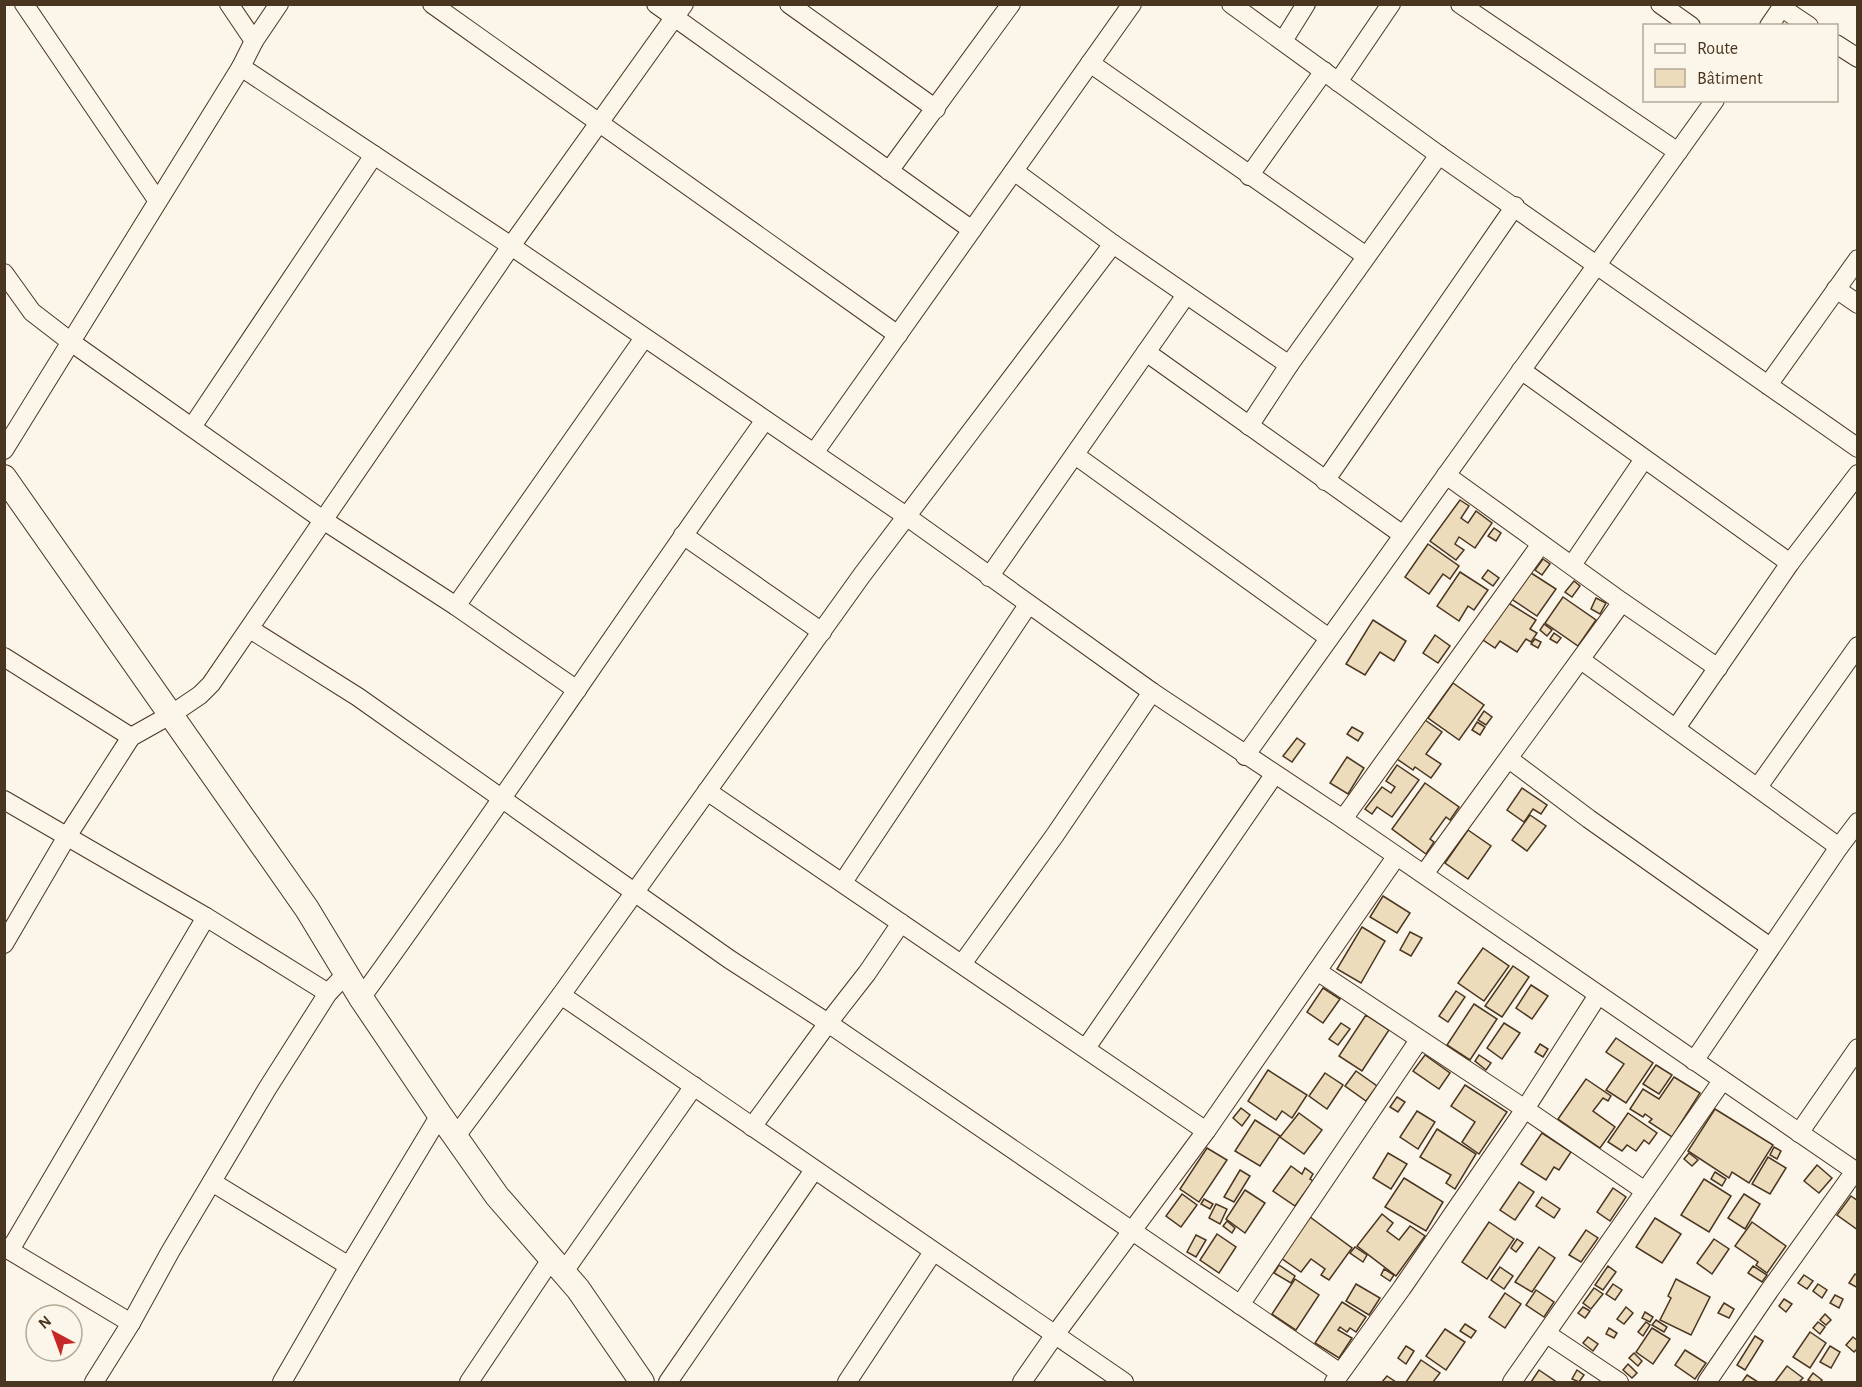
<svg xmlns="http://www.w3.org/2000/svg" width="1862" height="1387" viewBox="0 0 1862 1387" font-family="'Alegreya Sans',sans-serif">
<style>
.building{fill:#ecdcbc;stroke:#4a3520;stroke-width:1.5}
.lines{fill:none;stroke-linecap:round;stroke-linejoin:round}
.minor-casing{stroke:#4a3520;stroke-width:20}
.major-casing{stroke:#4a3520;stroke-width:26}
.minor{stroke:#fbf6e9;stroke-width:18}
.major{stroke:#fbf6e9;stroke-width:24}
</style>
<rect width="100%" height="100%" fill="#fbf6e9"/>
<g class="building">
<polygon points="1460,500 1469,506 1461,518 1468,523 1476,511 1492,523 1475,548 1459,537 1455,544 1464,550 1456,560 1430,541"/>
<polygon points="1494,528 1501,533 1496,541 1488,536"/>
<polygon points="1428,544 1459,566 1450,579 1443,574 1429,594 1405,577"/>
<polygon points="1543,559 1550,564 1542,575 1535,570"/>
<polygon points="1488,570 1499,578 1493,586 1482,578"/>
<polygon points="1528,571 1556,589 1537,616 1510,598"/>
<polygon points="1460,572 1488,590 1474,610 1468,606 1459,621 1437,606"/>
<polygon points="1574,581 1580,586 1572,597 1565,592"/>
<polygon points="1563,597 1596,620 1578,646 1545,623"/>
<polygon points="1596,598 1606,603 1600,614 1591,609"/>
<polygon points="1507,602 1536,620 1530,629 1537,633 1531,642 1526,639 1517,652 1500,641 1495,648 1483,640"/>
<polygon points="1373,620 1406,641 1394,661 1380,652 1365,675 1346,664"/>
<polygon points="1544,624 1552,630 1547,636 1540,630"/>
<polygon points="1554,633 1561,638 1557,643 1550,639"/>
<polygon points="1435,635 1450,646 1438,663 1423,653"/>
<polygon points="1535,639 1541,642 1538,648 1531,644"/>
<polygon points="1453,683 1484,705 1459,740 1428,718"/>
<polygon points="1484,711 1492,717 1486,725 1478,720"/>
<polygon points="1425,720 1442,732 1426,754 1441,764 1431,778 1415,767 1413,770 1397,759"/>
<polygon points="1477,722 1485,727 1480,735 1472,730"/>
<polygon points="1352,727 1363,733 1358,741 1347,734"/>
<polygon points="1297,738 1305,744 1292,762 1283,756"/>
<polygon points="1347,757 1364,768 1348,794 1330,783"/>
<polygon points="1397,765 1419,780 1392,817 1377,807 1372,814 1365,809 1382,787 1391,793 1395,787 1386,781"/>
<polygon points="1425,783 1459,807 1450,820 1446,817 1430,839 1434,842 1426,854 1392,829"/>
<polygon points="1522,788 1547,805 1541,814 1533,809 1524,822 1507,810"/>
<polygon points="1530,815 1546,826 1527,851 1512,840"/>
<polygon points="1468,830 1491,846 1468,879 1445,863"/>
<polygon points="1383,896 1410,913 1397,933 1370,917"/>
<polygon points="1362,927 1385,941 1361,983 1337,969"/>
<polygon points="1410,932 1422,938 1411,956 1400,950"/>
<polygon points="1483,948 1509,966 1484,1001 1458,983"/>
<polygon points="1513,966 1529,977 1502,1017 1485,1006"/>
<polygon points="1531,985 1548,996 1532,1019 1516,1008"/>
<polygon points="1323,988 1340,999 1323,1023 1307,1012"/>
<polygon points="1456,991 1465,997 1448,1022 1439,1016"/>
<polygon points="1474,1004 1497,1019 1470,1060 1447,1045"/>
<polygon points="1366,1015 1389,1030 1362,1071 1339,1056"/>
<polygon points="1341,1023 1350,1029 1338,1045 1329,1039"/>
<polygon points="1504,1023 1520,1033 1502,1059 1487,1048"/>
<polygon points="1616,1038 1653,1063 1626,1103 1606,1090 1624,1064 1606,1052"/>
<polygon points="1540,1044 1548,1049 1543,1057 1535,1052"/>
<polygon points="1425,1055 1450,1073 1439,1089 1413,1071"/>
<polygon points="1479,1055 1491,1063 1486,1070 1475,1061"/>
<polygon points="1656,1065 1672,1075 1659,1094 1643,1084"/>
<polygon points="1268,1070 1307,1095 1292,1118 1282,1111 1276,1120 1248,1101"/>
<polygon points="1356,1071 1377,1086 1366,1101 1345,1086"/>
<polygon points="1325,1073 1343,1085 1327,1109 1309,1096"/>
<polygon points="1674,1077 1700,1093 1672,1137 1649,1122 1652,1119 1645,1114 1643,1117 1630,1109 1643,1089 1659,1099"/>
<polygon points="1586,1079 1611,1096 1608,1101 1603,1098 1593,1111 1615,1127 1600,1148 1558,1119"/>
<polygon points="1465,1085 1507,1112 1479,1154 1462,1142 1475,1122 1451,1106"/>
<polygon points="1397,1097 1405,1102 1398,1112 1390,1107"/>
<polygon points="1241,1108 1250,1115 1242,1126 1233,1118"/>
<polygon points="1715,1109 1773,1145 1749,1183 1732,1172 1729,1178 1688,1151"/>
<polygon points="1417,1111 1435,1122 1418,1149 1400,1137"/>
<polygon points="1299,1113 1322,1130 1304,1154 1280,1137"/>
<polygon points="1628,1113 1657,1133 1649,1144 1644,1140 1636,1151 1627,1145 1622,1151 1608,1142"/>
<polygon points="1255,1120 1280,1136 1260,1166 1235,1151"/>
<polygon points="1437,1129 1476,1154 1455,1189 1446,1183 1451,1175 1420,1157"/>
<polygon points="1542,1133 1571,1152 1559,1170 1554,1167 1546,1180 1521,1164"/>
<polygon points="1774,1147 1781,1151 1777,1159 1770,1155"/>
<polygon points="1207,1148 1227,1160 1199,1202 1180,1189"/>
<polygon points="1388,1153 1407,1164 1391,1189 1373,1178"/>
<polygon points="1689,1153 1698,1160 1692,1166 1684,1159"/>
<polygon points="1768,1157 1786,1168 1770,1194 1752,1184"/>
<polygon points="1817,1165 1832,1178 1819,1193 1804,1181"/>
<polygon points="1291,1166 1302,1174 1305,1168 1313,1174 1310,1179 1313,1181 1295,1206 1273,1191"/>
<polygon points="1240,1170 1250,1176 1234,1202 1224,1197"/>
<polygon points="1715,1172 1726,1179 1722,1186 1711,1179"/>
<polygon points="1404,1178 1443,1202 1426,1231 1385,1207"/>
<polygon points="1704,1179 1731,1196 1709,1232 1681,1215"/>
<polygon points="1519,1182 1534,1192 1515,1220 1500,1210"/>
<polygon points="1613,1188 1626,1197 1610,1221 1597,1212"/>
<polygon points="1245,1190 1265,1203 1245,1233 1226,1219"/>
<polygon points="1182,1194 1197,1205 1181,1227 1166,1216"/>
<polygon points="1744,1194 1760,1204 1745,1229 1728,1218"/>
<polygon points="1851,1196 1858,1201 1858,1230 1837,1215"/>
<polygon points="1542,1197 1560,1209 1554,1218 1536,1206"/>
<polygon points="1204,1199 1213,1204 1210,1209 1201,1204"/>
<polygon points="1216,1204 1227,1209 1220,1224 1209,1218"/>
<polygon points="1382,1214 1393,1223 1387,1231 1399,1240 1410,1226 1425,1236 1396,1276 1357,1246"/>
<polygon points="1310,1217 1352,1248 1329,1280 1321,1275 1325,1269 1311,1259 1301,1272 1281,1258"/>
<polygon points="1655,1218 1681,1234 1662,1263 1636,1247"/>
<polygon points="1227,1221 1235,1228 1232,1233 1223,1226"/>
<polygon points="1489,1222 1514,1239 1487,1279 1462,1262"/>
<polygon points="1752,1222 1786,1246 1767,1273 1756,1265 1758,1262 1735,1246"/>
<polygon points="1586,1230 1598,1238 1581,1262 1569,1255"/>
<polygon points="1217,1234 1236,1247 1219,1273 1200,1260"/>
<polygon points="1196,1235 1206,1240 1196,1257 1187,1252"/>
<polygon points="1517,1239 1523,1243 1516,1252 1511,1248"/>
<polygon points="1714,1239 1729,1249 1712,1274 1697,1263"/>
<polygon points="1355,1247 1367,1255 1363,1262 1350,1253"/>
<polygon points="1539,1247 1555,1258 1532,1292 1515,1282"/>
<polygon points="1279,1265 1295,1276 1291,1283 1274,1273"/>
<polygon points="1608,1266 1616,1272 1603,1290 1595,1285"/>
<polygon points="1753,1266 1767,1275 1762,1282 1748,1273"/>
<polygon points="1500,1267 1513,1276 1504,1289 1491,1280"/>
<polygon points="1384,1269 1394,1275 1390,1281 1381,1275"/>
<polygon points="1855,1274 1858,1276 1858,1288 1849,1283"/>
<polygon points="1804,1275 1813,1281 1807,1289 1798,1283"/>
<polygon points="1295,1279 1319,1295 1296,1330 1272,1314"/>
<polygon points="1676,1279 1710,1297 1691,1335 1660,1320 1671,1298 1668,1296"/>
<polygon points="1356,1284 1380,1298 1369,1315 1346,1301"/>
<polygon points="1613,1284 1622,1290 1615,1300 1606,1294"/>
<polygon points="1818,1284 1827,1290 1822,1298 1813,1291"/>
<polygon points="1594,1288 1603,1294 1591,1309 1583,1303"/>
<polygon points="1536,1290 1554,1302 1544,1317 1526,1305"/>
<polygon points="1505,1293 1521,1304 1505,1328 1489,1317"/>
<polygon points="1835,1295 1843,1299 1839,1308 1830,1303"/>
<polygon points="1784,1299 1792,1304 1786,1312 1779,1306"/>
<polygon points="1342,1302 1366,1317 1356,1332 1350,1328 1347,1332 1340,1327 1338,1330 1352,1338 1339,1358 1315,1343"/>
<polygon points="1724,1303 1734,1309 1729,1318 1718,1313"/>
<polygon points="1583,1307 1590,1311 1585,1318 1578,1313"/>
<polygon points="1626,1307 1633,1313 1624,1324 1617,1319"/>
<polygon points="1645,1312 1653,1317 1650,1322 1642,1318"/>
<polygon points="1825,1314 1831,1320 1826,1325 1820,1320"/>
<polygon points="1656,1320 1667,1327 1664,1332 1652,1325"/>
<polygon points="1646,1322 1650,1325 1643,1336 1638,1332"/>
<polygon points="1818,1322 1825,1327 1820,1334 1813,1328"/>
<polygon points="1465,1324 1476,1331 1471,1338 1460,1331"/>
<polygon points="1609,1328 1617,1333 1614,1338 1606,1334"/>
<polygon points="1652,1328 1670,1339 1653,1364 1636,1352"/>
<polygon points="1445,1329 1465,1342 1446,1370 1426,1356"/>
<polygon points="1810,1332 1826,1343 1810,1368 1793,1357"/>
<polygon points="1755,1336 1763,1341 1745,1370 1737,1365"/>
<polygon points="1588,1337 1598,1344 1593,1351 1583,1343"/>
<polygon points="1853,1337 1858,1341 1858,1348 1854,1352 1846,1345"/>
<polygon points="1406,1346 1414,1351 1406,1364 1398,1358"/>
<polygon points="1830,1346 1840,1352 1831,1368 1820,1362"/>
<polygon points="1685,1350 1706,1363 1695,1379 1675,1365"/>
<polygon points="1634,1353 1642,1361 1638,1366 1629,1358"/>
<polygon points="1421,1360 1440,1373 1433,1382 1406,1382"/>
<polygon points="1628,1364 1637,1373 1632,1378 1623,1370"/>
<polygon points="1787,1366 1803,1378 1799,1382 1775,1382"/>
<polygon points="1539,1370 1555,1381 1553,1382 1531,1382"/>
<polygon points="1577,1370 1584,1375 1579,1382 1572,1379"/>
<polygon points="1813,1373 1822,1380 1820,1382 1812,1382 1808,1380"/>
<polygon points="1747,1375 1758,1382 1742,1382"/>
<polygon points="1387,1376 1396,1382 1382,1382"/>
</g>
<g class="lines">
<g class="minor-casing">
<g id="minor">
<polyline points="24,4 157,200"/>
<polyline points="229,4 254,41"/>
<polyline points="432,4 898,335"/>
<polyline points="656,4 972,230"/>
<polyline points="789,4 936,109"/>
<polyline points="1231,4 1439,155 1858,448"/>
<polyline points="1460,4 1678,152"/>
<polyline points="1660,4 1691,26"/>
<polyline points="1782,8 1809,26"/>
<polyline points="1769,26 1784,4"/>
<polyline points="1283,41 1306,4"/>
<polyline points="1836,44 1858,58"/>
<polyline points="1090,63 1366,256"/>
<polyline points="241,67 511,246 906,516 1152,692 1343,819 1858,1173"/>
<polyline points="1338,82 1391,4"/>
<polyline points="889,171 1011,4"/>
<polyline points="1014,171 1113,244 1289,365"/>
<polyline points="1249,176 1324,71"/>
<polyline points="4,273 32,312 71,342 323,520 456,606 577,690"/>
<polyline points="1836,289 1858,304"/>
<polyline points="1146,352 1403,535"/>
<polyline points="1521,370 1790,563"/>
<polyline points="1768,385 1858,259"/>
<polyline points="1249,426 1289,365 1439,155"/>
<polyline points="192,427 374,155"/>
<polyline points="4,450 241,67 254,41 279,4"/>
<polyline points="814,453 1132,4"/>
<polyline points="1075,455 1329,638"/>
<polyline points="1446,475 1622,602 1718,668"/>
<polyline points="1325,481 1515,206"/>
<polyline points="683,535 822,632"/>
<polyline points="1572,565 1644,459"/>
<polyline points="989,577 1186,295"/>
<polyline points="456,606 644,338"/>
<polyline points="250,629 358,697 729,959 828,1023 1340,1373"/>
<polyline points="4,657 131,737"/>
<polyline points="1581,660 1839,847"/>
<polyline points="1676,728 1790,563 1858,474"/>
<polyline points="1245,756 1715,100"/>
<polyline points="1509,759 1589,819 1770,947"/>
<polyline points="1758,787 1858,646"/>
<polyline points="707,791 1206,1131"/>
<polyline points="4,800 206,917 328,993"/>
<polyline points="1343,819 1541,544"/>
<polyline points="1424,874 1622,602"/>
<polyline points="843,882 1028,605"/>
<polyline points="4,944 66,838 131,737 172,714 200,695 211,684 511,246 684,4"/>
<polyline points="962,964 1055,835 1152,692"/>
<polyline points="1317,971 1525,1109 1645,1191"/>
<polyline points="561,995 1124,1382"/>
<path d="M361,998C499,808 628,611 765,420"/>
<polyline points="1086,1048 1274,775"/>
<polyline points="1694,1061 1839,847 1858,822"/>
<polyline points="752,1127 828,1023 867,973 901,923"/>
<polyline points="1799,1133 1858,1048"/>
<polyline points="456,1136 561,995 862,575 1113,244"/>
<polyline points="212,1182 349,1266"/>
<polyline points="4,1247 131,1323"/>
<polyline points="10,1250 206,917"/>
<polyline points="563,1273 694,1086"/>
<polyline points="1240,1305 1419,1040"/>
<polyline points="1547,1334 1619,1382"/>
<polyline points="94,1382 131,1323 170,1252 267,1089 328,993 346,974"/>
<polyline points="282,1382 349,1266 440,1115"/>
<polyline points="469,1382 552,1258"/>
<polyline points="668,1382 814,1170"/>
<polyline points="847,1382 933,1252"/>
<polyline points="1022,1382 1054,1336 1206,1131 1396,857"/>
<polyline points="1334,1382 1402,1288 1525,1109 1598,995"/>
<polyline points="1512,1382 1722,1081"/>
<polyline points="1707,1382 1769,1291 1855,1171"/>
</g>
</g>
<g class="major-casing">
<polyline id="major" points="4,477 307,909 361,998 440,1115 497,1196 578,1289 642,1382"/>
</g>
<use href="#minor" class="minor"/>
<use href="#major" class="major"/>
</g>
<rect width="1862" height="1387" fill="none" stroke="#4a3520" stroke-width="12"/>
<rect x="1643" y="24" width="195" height="78" fill="#fbf6e9" stroke="#b4a999" stroke-width="1.5"/>
<rect x="1655" y="44" width="30" height="9" fill="#fbf6e9" stroke="#b4a999" stroke-width="1.5"/>
<text x="1697" y="54" font-size="18" fill="#4a3520">Route</text>
<rect x="1655" y="69" width="30" height="18" fill="#ecdcbc" stroke="#b4a999" stroke-width="1.5"/>
<text x="1697" y="84" font-size="18" fill="#4a3520">Bâtiment</text>
<g transform="translate(54 1333) rotate(319)"><circle r="28" fill="#fbf6e9" stroke="#b4a999" stroke-width="1.5"/>
<path d="M0-4.5L10 22L0 15L-10 22Z" fill="#c62828"/>
<text y="-9" font-size="16" font-weight="bold" text-anchor="middle" fill="#4a3520">N</text>
</g>
</svg>
